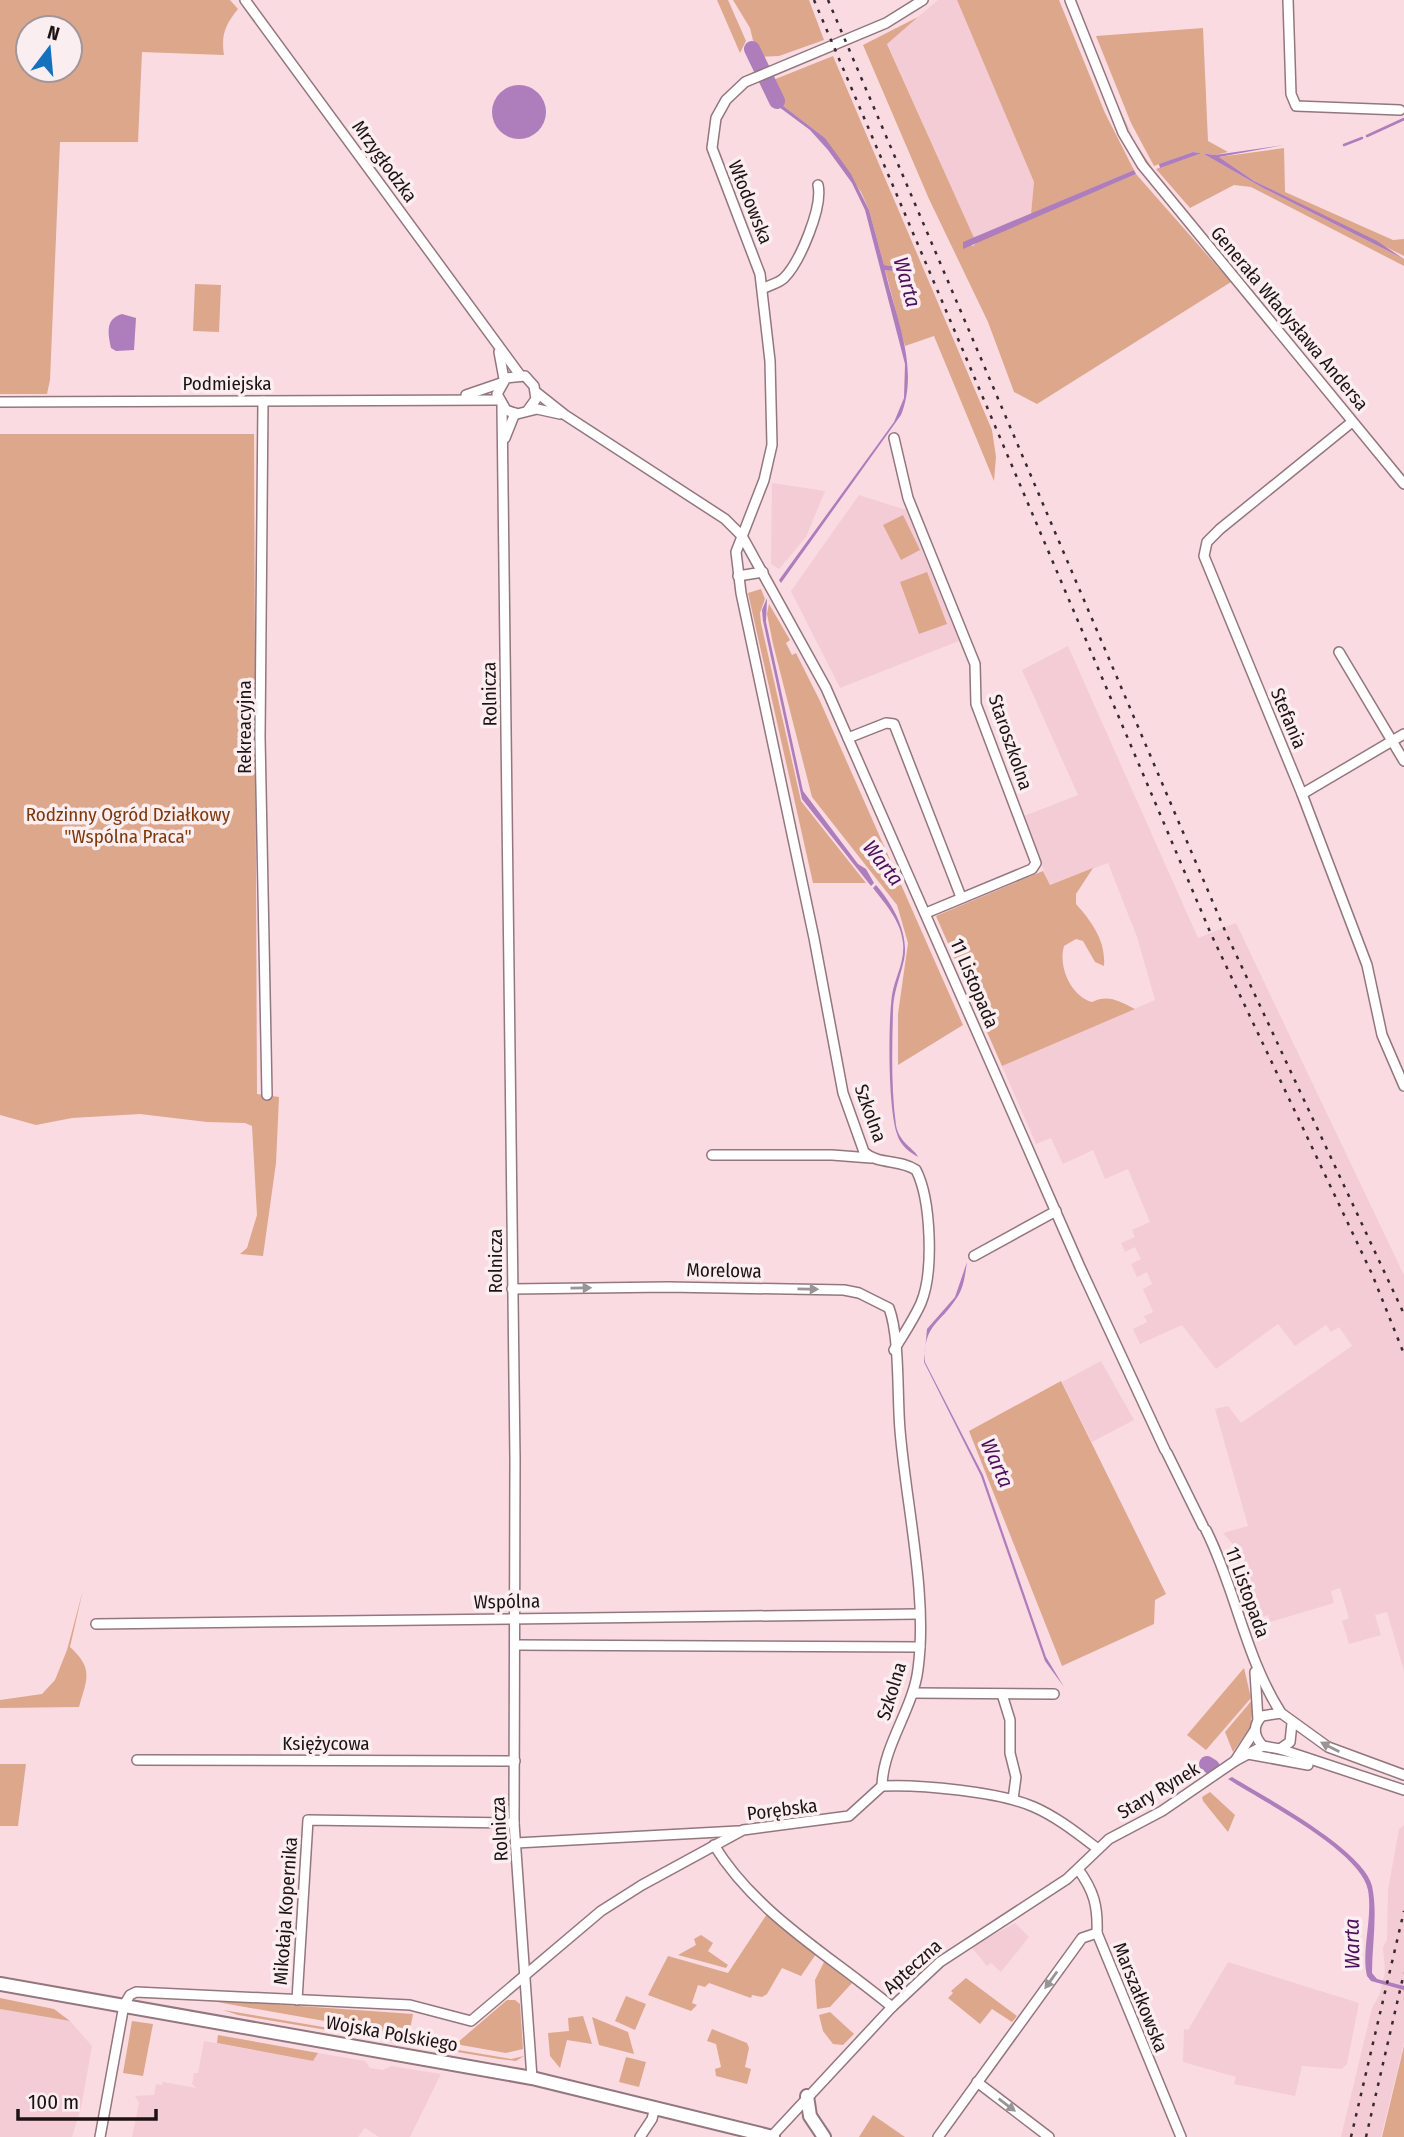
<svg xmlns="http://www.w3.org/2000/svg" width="1404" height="2137" viewBox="0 0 1404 2137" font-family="'Fira Sans Condensed',sans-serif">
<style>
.built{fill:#f4ccd5}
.green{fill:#dda78c;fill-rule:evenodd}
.water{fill:#ad7dbc}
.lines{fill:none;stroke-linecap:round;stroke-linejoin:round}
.stream{stroke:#ad7dbc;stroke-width:2.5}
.river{stroke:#ad7dbc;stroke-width:16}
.minor-casing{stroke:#93777e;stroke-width:12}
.major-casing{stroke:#93777e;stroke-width:16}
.minor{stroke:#fff;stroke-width:9}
.major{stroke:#fff;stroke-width:12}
.rail{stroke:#372a2d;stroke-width:2.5;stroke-dasharray:3.5 7;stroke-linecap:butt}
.oneway{fill:#999596}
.labels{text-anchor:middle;stroke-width:7;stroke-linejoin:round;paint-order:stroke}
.street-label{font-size:19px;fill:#1d1315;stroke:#fbeef1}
.park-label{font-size:19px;fill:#7e390c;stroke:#fbeef1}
.water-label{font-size:21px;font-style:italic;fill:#4d0e5e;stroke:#fbeef1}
</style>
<rect width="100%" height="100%" fill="#fadbe2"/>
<g class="built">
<polygon points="938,0 957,0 1034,182 1031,214 975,240 887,43"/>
<polygon points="772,483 825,491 806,537 779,569 771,564"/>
<polygon points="859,495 906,510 959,641 840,688 791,591"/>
<polygon points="1068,646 1198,938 1236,923 1404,1275 1404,1671 1387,1612 1375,1615 1381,1635 1349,1644 1342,1621 1349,1618 1340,1588 1331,1591 1334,1603 1270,1622 1268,1615 1252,1620 1245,1597 1249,1591 1246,1566 1242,1555 1223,1533 1248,1526 1215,1409 1228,1406 1241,1423 1352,1346 1339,1327 1331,1332 1326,1325 1295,1346 1278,1324 1216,1369 1182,1325 1140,1344 1133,1329 1147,1322 1144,1316 1153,1312 1143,1289 1152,1284 1147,1272 1137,1277 1131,1264 1141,1259 1135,1247 1125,1252 1121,1243 1135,1237 1132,1230 1150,1222 1128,1169 1105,1179 1093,1150 1063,1164 1051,1138 1036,1144 1002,1066 1155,1000 1137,937 1108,863 1049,885 1024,816 1078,795 1022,670"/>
<polygon points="1101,1361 1134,1420 1092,1442 1062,1382"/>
<polygon points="1404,1825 1404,2043 1381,2137 1341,2137 1372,2008 1379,1996 1385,1972 1383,1947 1387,1940 1388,1890 1399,1829"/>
<polygon points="1015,1923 1029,1937 1001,1972 991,1963 987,1966 971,1947"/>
<polygon points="1228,1962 1359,2003 1347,2064 1342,2069 1302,2066 1295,2096 1234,2084 1236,2077 1183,2062 1184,2029 1188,2030"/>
<polygon points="0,2009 70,2021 92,2046 81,2108 72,2137 0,2137"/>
<polygon points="204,2041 313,2061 318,2053 365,2061 370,2068 383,2070 391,2066 441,2074 410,2137 379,2137 365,2128 358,2137 132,2137 139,2103 135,2096 154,2095 156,2084 162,2085 163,2082 196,2088 192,2084 194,2073 198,2073"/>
</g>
<g class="green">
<path d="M0,0H230L238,9C225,25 221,35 224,55L142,52L138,142H60L50,380L47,394H0ZM70,28V70H28V28Z"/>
<polygon points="717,0 728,0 746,41 740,53"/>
<polygon points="733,0 809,0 824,40 779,56 757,57 750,28"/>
<polygon points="957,0 1059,0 1105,113 1134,170 1031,214 1034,182"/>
<polygon points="918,17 887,44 975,240 963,242 973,246 978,241 1136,174 1231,282 1037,404 1014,392 988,322 929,199 863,45"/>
<polygon points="1081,17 1118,106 1135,142 1152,168 1330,384 1144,159 1121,115"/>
<polygon points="1203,28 1208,141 1228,152 1215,155 1193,152 1154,166 1131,123 1096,36"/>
<polygon points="833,56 992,430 996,457 994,481 934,336 905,346 885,269 908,272 907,268 884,265 869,210 861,192 825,138 782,105 768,82"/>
<polygon points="1284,148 1285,192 1393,240 1404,239 1404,256 1254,181 1219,157"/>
<polygon points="1202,153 1263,188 1404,259 1404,266 1251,187 1234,185 1190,208 1156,169"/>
<polygon points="195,284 221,285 219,332 193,331"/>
<polygon points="0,434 254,434 257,1094 279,1097 276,1163 263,1256 240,1254 247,1248 257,1215 252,1126 245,1123 207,1122 140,1114 72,1118 36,1125 0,1115"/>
<polygon points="903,515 920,550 901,560 883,525"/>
<polygon points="927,572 947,624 919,634 900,582"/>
<polygon points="761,589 765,599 760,613 761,623 801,801 866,883 813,883 748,593"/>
<polygon points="769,604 790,640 786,643 792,655 796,653 820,701 963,1025 898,1065 898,1014 908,943 897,905 812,797 773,644 767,614"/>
<path d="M1093,868L1076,894V904C1092,922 1106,941 1104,966L1095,962L1083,941L1076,939L1064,946C1058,967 1071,996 1092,1002C1108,994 1119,1001 1135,1009L1002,1066L936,916L1043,871L1050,885Z"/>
<polygon points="1061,1381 1166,1594 1155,1600 1154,1624 1062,1666 969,1431"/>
<path d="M83,1590L70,1647C94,1669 87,1679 79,1707L0,1708V1700L42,1694L55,1680L67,1650Z"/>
<polygon points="1244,1668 1251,1698 1206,1750 1187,1735"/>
<polygon points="1253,1699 1251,1726 1233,1752 1225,1732"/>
<polygon points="0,1764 26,1764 18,1826 0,1826"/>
<polygon points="1210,1792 1235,1815 1228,1832 1203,1801 1202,1797"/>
<polygon points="767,1914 816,1954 801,1976 782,1968 767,1994 762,1997 752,1995 751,1998 709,1983 705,1987 698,1985 692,2003 697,2005 691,2011 648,1995 668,1956 728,1973"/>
<polygon points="701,1935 713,1943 708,1951 728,1965 726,1968 678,1955 696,1945 694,1939"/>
<polygon points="824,1962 852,1983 830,2007 817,2009 815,1980"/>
<polygon points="966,1978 1017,2016 1012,2022 992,2009 980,2024 948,1998 953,1993 951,1991"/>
<polygon points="626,1996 646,2004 635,2030 615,2021"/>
<polygon points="0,1998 54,2009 70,2021 0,2009"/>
<polygon points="200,1999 413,2014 409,2035 457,2043 507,2000 515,2000 520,2004 523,2049 506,2053"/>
<polygon points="223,2010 511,2059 524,2056 516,2061 499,2059 238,2015"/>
<polygon points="830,2012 854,2034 843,2045 833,2044 823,2031 819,2015"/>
<polygon points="583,2016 592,2044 567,2040 560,2068 550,2056 548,2033 569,2031 568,2018"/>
<polygon points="592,2017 628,2032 634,2054 599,2045"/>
<polygon points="132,2021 153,2024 143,2076 123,2073"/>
<polygon points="712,2029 747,2043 749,2048 745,2067 751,2069 747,2084 716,2076 715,2069 721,2067 716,2044 707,2041"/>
<polygon points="218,2035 318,2053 313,2061 217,2043"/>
<polygon points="1404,2046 1404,2137 1382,2137"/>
<polygon points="626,2057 646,2062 639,2087 619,2082"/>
<polygon points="873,2115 905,2137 859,2137"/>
</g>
<g class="water">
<path d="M768,82L782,105L825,138L851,174L869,210L884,265L907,268L909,272L885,270C895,316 920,368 901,415L781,583L779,580L894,422L904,398L905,364L865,210L852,183L828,150L810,130L779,107L764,84Z"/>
<circle cx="519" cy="112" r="27"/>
<polygon points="1284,145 1219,157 1254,181 1377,241 1404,259 1263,188 1202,153 1160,168 1159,164 1193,152 1215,155"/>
<polygon points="1134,170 1136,174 963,249 963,242"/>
<path d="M122,314L136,318L134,350L116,351L111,348C108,333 105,319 122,314Z"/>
<polygon points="767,598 766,622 803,791 858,864 866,869 874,883 871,886 802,799 763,621 762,610"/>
<path d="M876,885C894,906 911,936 903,964C899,980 893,994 893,1011C892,1048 891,1088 896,1125C899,1143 915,1149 918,1157C909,1152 900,1145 897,1134C888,1108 888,1024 892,995C895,977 905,962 903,943C901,921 886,905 873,888Z"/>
<path d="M967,1262C965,1275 964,1288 956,1299C939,1325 923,1325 925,1362L983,1475L1046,1657L1064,1687L1045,1661L981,1476L924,1362L927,1329L955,1297Z"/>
<path d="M1232,1777C1265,1797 1364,1850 1372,1886C1378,1914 1372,1944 1372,1973L1377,1979L1404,1986V1990L1371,1981L1367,1976C1361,1950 1373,1918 1368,1890C1361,1851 1262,1801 1228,1779Z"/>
</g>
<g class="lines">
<g class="stream">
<polyline points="1367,136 1404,119"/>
<polyline points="1344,145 1362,138"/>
</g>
<g class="river">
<polyline points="752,49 777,101"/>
<polyline points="1207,1764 1212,1767"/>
</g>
<g class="minor-casing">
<g id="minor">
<polyline points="245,0 520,375"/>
<polyline points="1070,0 1123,133 1142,165 1404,484"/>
<polyline points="1288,0 1291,94 1296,106 1400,110"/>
<path d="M764,288C770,285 779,283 784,278C800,262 823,207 818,185"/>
<polyline points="499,352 504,379"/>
<polyline points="536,392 565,415 725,519 742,536 826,688 1080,1267 1165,1450"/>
<polyline points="466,395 501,383"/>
<polyline points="263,401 260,737 267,1095"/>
<polyline points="0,402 498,400"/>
<polyline points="502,406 515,1459 514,1823 532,2078"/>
<polyline points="528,410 536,399 534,386 525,376 506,378 497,394 506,410 517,414 537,409 560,414"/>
<polyline points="1352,422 1220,529 1207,542 1204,556 1302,794 1367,965 1382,1035 1404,1086"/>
<polyline points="505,438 515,413"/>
<polyline points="894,438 908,498 975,664 976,704 1036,863 1032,869 926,913"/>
<polyline points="738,576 763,572"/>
<polyline points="1339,652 1404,761"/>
<polyline points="848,738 886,723 894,724 961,897"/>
<polyline points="1302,794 1404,734"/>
<polyline points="712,1155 832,1155 871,1158"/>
<polyline points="974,1256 1056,1211"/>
<path d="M512,1289L668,1287L844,1290L859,1293L889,1308C900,1337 897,1397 900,1430C906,1505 928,1595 918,1669C913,1710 883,1745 882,1786"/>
<path d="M894,1350C903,1335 914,1319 921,1303C934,1272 931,1199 916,1170C900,1159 878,1165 864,1152L843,1093L814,938L741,593L736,552L764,480L772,445L770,361L760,274L712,148L716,118L726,100L745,82L886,23L923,0"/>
<polyline points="1167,1453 1203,1526"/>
<path d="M1206,1530C1236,1590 1245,1657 1281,1713"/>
<polyline points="96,1624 918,1614"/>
<polyline points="515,1645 920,1647"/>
<polyline points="1255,1672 1258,1720"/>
<polyline points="913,1693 1054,1694"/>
<polyline points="1002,1694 1010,1720 1010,1753 1016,1777 1013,1799"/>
<path d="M1292,1723L1290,1742L1280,1749L1263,1746C1254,1737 1252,1726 1262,1716L1281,1713L1328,1747L1404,1775"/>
<polyline points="1280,1749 1404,1790"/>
<polyline points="1248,1754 1308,1765"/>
<polyline points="137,1760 515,1761"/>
<polyline points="1235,1761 1255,1730"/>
<polyline points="516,1843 738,1831"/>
<path d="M714,1845C756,1914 831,1956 892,2007"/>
<path d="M1078,1869C1094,1891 1098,1906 1097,1933L1181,2137"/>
<polyline points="297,2000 308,1820 514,1823"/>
<polyline points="977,2082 1049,2137"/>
<path d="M100,2137L124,2005L130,1995L136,1992L410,2005L471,2021L601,1911L642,1885L743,1830L849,1816L882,1786C919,1784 1001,1792 1034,1807C1057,1817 1078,1834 1098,1849"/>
<polyline points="640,2137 652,2119 655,2107"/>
<polyline points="771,2137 892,2007 940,1962 1067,1879 1109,1839 1162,1811 1235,1761 1263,1746"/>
<polyline points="938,2137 1082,1938 1097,1933"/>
</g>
</g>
<g class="major-casing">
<g id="major">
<polyline points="0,1984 532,2078 773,2137"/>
<polyline points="807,2096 810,2116 824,2137"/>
</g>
</g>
<use href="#minor" class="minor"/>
<use href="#major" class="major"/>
<g class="rail">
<polyline points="814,0 1211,934 1372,1274 1404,1354"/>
<polyline points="828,0 1226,933 1404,1314"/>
<polyline points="1351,2137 1404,1911"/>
<polyline points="1366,2137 1404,1973"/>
</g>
</g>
<defs><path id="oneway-solid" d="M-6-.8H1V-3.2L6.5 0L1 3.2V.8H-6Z" transform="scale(1.75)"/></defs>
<g class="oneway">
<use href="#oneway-solid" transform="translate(581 1288) rotate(-1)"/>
<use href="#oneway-solid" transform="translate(808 1289) rotate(1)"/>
<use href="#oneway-solid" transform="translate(1330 1747) rotate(-153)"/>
<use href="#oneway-solid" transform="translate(1051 1980) rotate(126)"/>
<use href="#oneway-solid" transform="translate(1007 2105) rotate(37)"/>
</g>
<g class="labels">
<g class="street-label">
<text transform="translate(385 161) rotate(54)" y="7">Mrzygłodzka</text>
<text transform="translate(751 202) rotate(68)" y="7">Włodowska</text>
<text transform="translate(1290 318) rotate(50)" y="7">Generała Władysława Andersa</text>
<text x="227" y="390">Podmiejska</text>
<text transform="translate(489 694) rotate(-91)" y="7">Rolnicza</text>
<text transform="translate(1289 718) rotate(67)" y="7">Stefania</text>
<text transform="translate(244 727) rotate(-90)" y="7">Rekreacyjna</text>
<text transform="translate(1011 742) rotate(71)" y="7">Staroszkolna</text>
<text transform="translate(975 983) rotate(67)" y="7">11 Listopada</text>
<text transform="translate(871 1113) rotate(70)" y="7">Szkolna</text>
<text transform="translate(495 1261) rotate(-90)" y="7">Rolnicza</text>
<text transform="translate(724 1270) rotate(1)" y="7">Morelowa</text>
<text transform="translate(1248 1592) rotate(70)" y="7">11 Listopada</text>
<text transform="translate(507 1601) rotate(-1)" y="7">Wspólna</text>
<text transform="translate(891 1691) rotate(-73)" y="7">Szkolna</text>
<text x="326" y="1750">Księżycowa</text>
<text transform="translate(1158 1790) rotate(-31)" y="7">Stary Rynek</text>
<text transform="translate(782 1809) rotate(-7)" y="7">Porębska</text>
<text transform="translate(499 1829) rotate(-93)" y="7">Rolnicza</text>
<text transform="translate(285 1911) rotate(-86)" y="7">Mikołaja Kopernika</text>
<text transform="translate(912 1966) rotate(-42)" y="7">Apteczna</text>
<text transform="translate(1141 1997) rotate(68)" y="7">Marszałkowska</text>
<text transform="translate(392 2033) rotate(10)" y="7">Wojska Polskiego</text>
</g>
<g class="park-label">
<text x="128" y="821">Rodzinny Ogród Działkowy<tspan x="128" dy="22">"Wspólna Praca"</tspan></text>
</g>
<g class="water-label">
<text transform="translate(907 282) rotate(74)" y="7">Warta</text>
<text transform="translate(883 863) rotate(52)" y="7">Warta</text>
<text transform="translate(997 1463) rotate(66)" y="7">Warta</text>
<text transform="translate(1352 1944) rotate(-91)" y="7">Warta</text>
</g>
</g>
<g transform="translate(49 49) rotate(16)"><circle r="33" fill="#fbeef1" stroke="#a29699" stroke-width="2"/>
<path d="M0-5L12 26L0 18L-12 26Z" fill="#1471be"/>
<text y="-10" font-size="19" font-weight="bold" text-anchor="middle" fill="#1d1315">N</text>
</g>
<path d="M18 2109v10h138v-10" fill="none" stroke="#1d1315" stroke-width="3.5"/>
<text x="28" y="2109" font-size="21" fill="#1d1315" stroke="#fbeef1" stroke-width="5" paint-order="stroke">100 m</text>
</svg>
